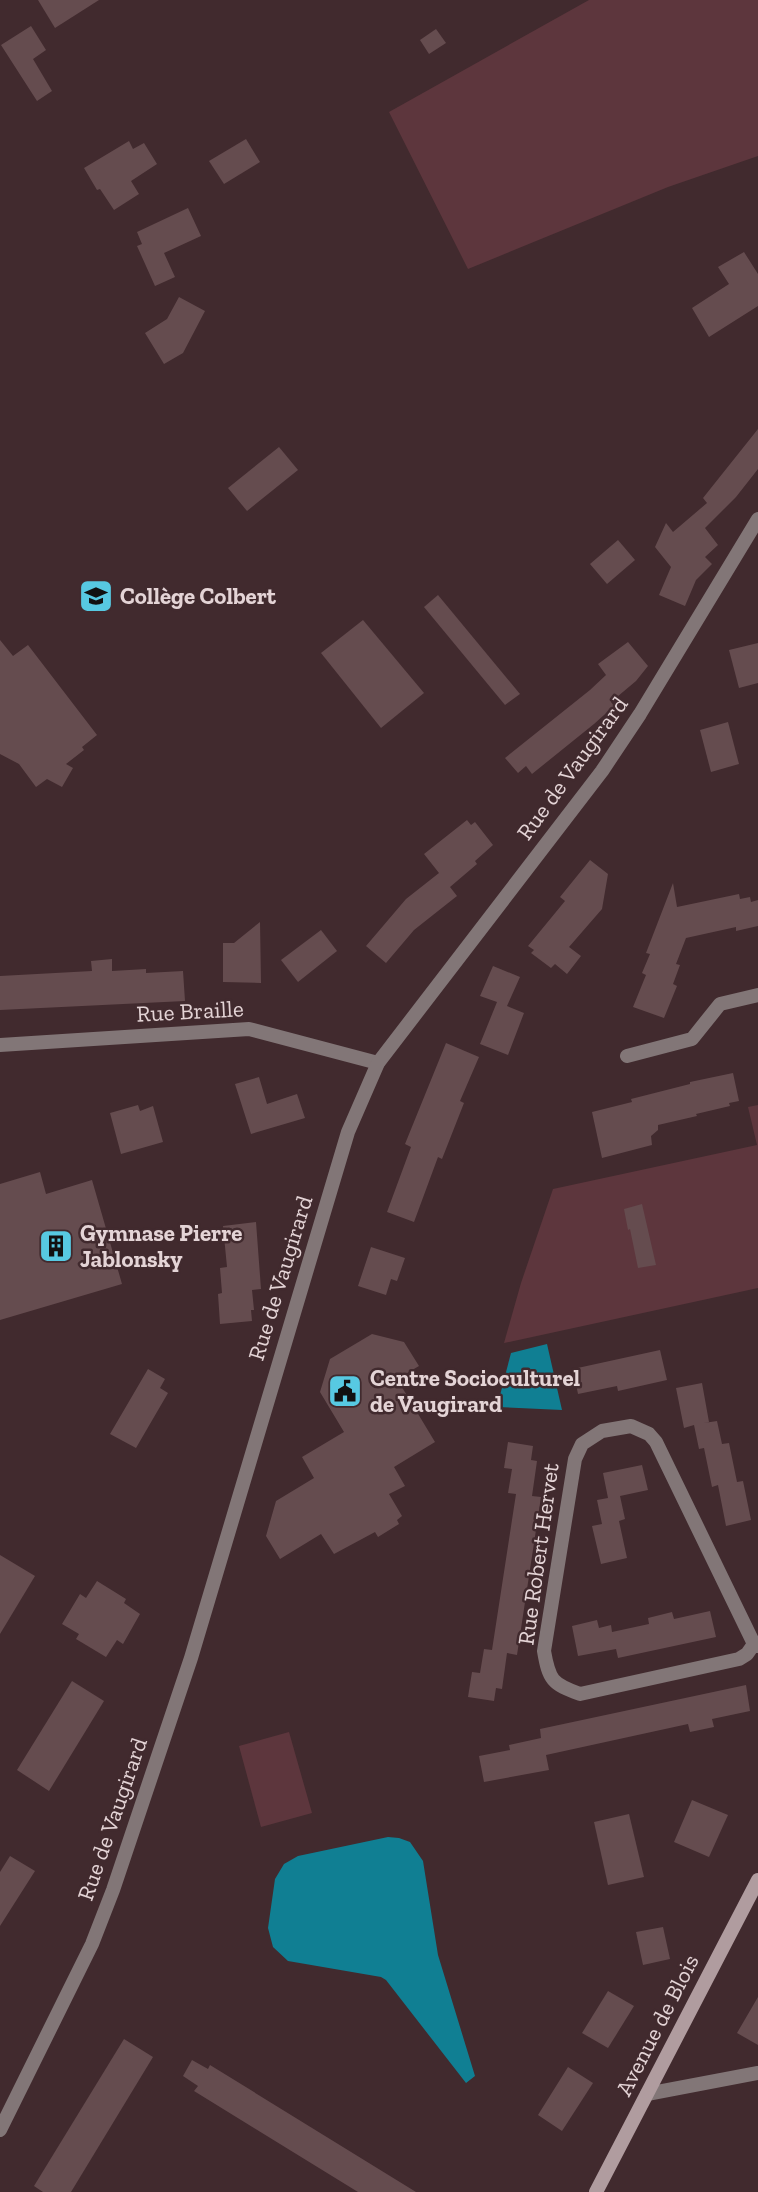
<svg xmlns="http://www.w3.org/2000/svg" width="758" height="2192" viewBox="0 0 758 2192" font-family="'Zilla Slab',serif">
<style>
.green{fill:#5d363d}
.water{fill:#107f93}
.building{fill:#654c4f}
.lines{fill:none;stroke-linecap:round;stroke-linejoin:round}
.street{stroke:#827677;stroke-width:14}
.secondary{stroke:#b09c9f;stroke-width:14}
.labels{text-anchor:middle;stroke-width:5;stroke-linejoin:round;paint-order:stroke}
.poi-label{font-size:23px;font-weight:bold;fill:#e4d4d6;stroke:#412a2e;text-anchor:start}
.street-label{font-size:23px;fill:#e4d4d6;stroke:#412a2e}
</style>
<rect width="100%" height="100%" fill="#412a2e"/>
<g class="green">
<polygon points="589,0 758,0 758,156 668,187 468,269 389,112"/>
<polygon points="758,1105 758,1288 504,1343 521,1283 553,1189 757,1145 748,1107"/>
<polygon points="289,1732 312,1813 261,1827 239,1746"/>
</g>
<g class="water">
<polygon points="547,1344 562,1410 497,1407 511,1353"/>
<polygon points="388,1837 399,1838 410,1842 423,1861 438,1955 475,2076 466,2083 386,1980 381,1977 288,1961 273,1947 268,1928 275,1879 284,1864 298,1856"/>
</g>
<g class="building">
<polygon points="38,0 99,0 55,28"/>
<polygon points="31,26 46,50 33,59 52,91 37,101 1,45"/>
<polygon points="436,29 446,43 429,54 420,40"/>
<polygon points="246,139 260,162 224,184 209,161"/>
<polygon points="129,141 133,149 144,143 157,164 131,181 139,194 114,210 100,189 97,190 84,168"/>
<polygon points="188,208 201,236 164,253 175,277 155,286 137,246 142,244 137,232"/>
<polygon points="744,252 758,274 758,306 709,337 692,308 729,284 718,267"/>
<polygon points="179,297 205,311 183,353 164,364 145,333 167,319"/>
<polygon points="758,429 758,469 736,497 705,528 718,545 705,557 712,564 696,580 685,606 659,595 671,567 655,547 666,523 673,532 707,503 703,498"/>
<polygon points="279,447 298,470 247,511 228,488"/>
<polygon points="618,540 635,560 607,584 590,564"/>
<polygon points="438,595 520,694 505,705 424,607"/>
<polygon points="363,620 424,693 381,728 321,653"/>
<polygon points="0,640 13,656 28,645 97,735 82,747 84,750 66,764 73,768 62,787 47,779 36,787 19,764 0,754"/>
<polygon points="628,642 648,666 636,681 611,702 614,706 594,724 532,774 526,766 518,773 505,758 590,690 606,675 598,664"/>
<polygon points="758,643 758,683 739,688 729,650"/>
<polygon points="728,722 739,764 711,772 700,730"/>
<polygon points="467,820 471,825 475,822 493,845 475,861 477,864 450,887 457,896 414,930 386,963 366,946 406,899 439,873 424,854"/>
<polygon points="590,860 608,874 602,909 569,947 581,956 567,974 555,964 551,968 531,953 534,950 528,946 565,901 560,897"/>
<polygon points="673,883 677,907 739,894 740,899 750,897 751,902 758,900 758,926 736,931 736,927 686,938 676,964 680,965 673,984 677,986 664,1018 633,1007 646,975 642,973 650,954 646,953"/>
<polygon points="260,922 261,983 223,982 223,943 234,943"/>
<polygon points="321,930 337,951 298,982 281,960"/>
<polygon points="112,959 112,971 146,969 146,973 183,971 185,1001 0,1010 0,976 92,971 91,961"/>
<polygon points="493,966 520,977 507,1006 524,1013 508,1055 480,1044 497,1002 480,996"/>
<polygon points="446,1043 479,1057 460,1101 464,1103 442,1159 438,1157 414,1222 387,1212 411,1147 405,1144"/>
<polygon points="733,1073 739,1101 729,1103 730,1106 696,1114 697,1116 658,1125 658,1130 651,1136 652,1145 602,1158 592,1112 632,1102 631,1099 690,1084 690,1082"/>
<polygon points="259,1077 267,1104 297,1094 305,1118 251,1134 235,1084"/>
<polygon points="138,1105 140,1111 153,1106 163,1142 121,1154 110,1113"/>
<polygon points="40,1172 46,1194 92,1180 122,1284 0,1320 0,1184"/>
<polygon points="642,1204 656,1265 638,1268 630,1229 628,1230 624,1209"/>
<polygon points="256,1222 261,1289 252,1290 254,1310 251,1310 252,1321 220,1324 218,1294 222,1293 220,1268 227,1267 223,1226"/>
<polygon points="371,1247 405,1258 397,1281 391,1279 386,1295 358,1286"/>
<polygon points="372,1334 404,1342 419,1366 397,1379 435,1442 394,1467 405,1486 389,1494 402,1516 397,1520 399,1524 378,1537 375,1532 334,1554 321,1534 280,1559 266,1536 276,1501 314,1478 302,1457 344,1432 320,1392 330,1359"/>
<polygon points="660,1350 667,1380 618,1391 617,1386 578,1394 573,1369"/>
<polygon points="148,1369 165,1379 160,1388 168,1393 136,1448 110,1434"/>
<polygon points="702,1383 709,1422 704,1423 717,1421 722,1444 729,1443 737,1482 743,1481 751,1520 726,1526 718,1485 712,1487 704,1448 699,1449 694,1425 684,1428 676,1388"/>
<polygon points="508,1442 533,1446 531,1460 537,1461 532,1496 541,1497 517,1655 507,1653 502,1689 496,1688 494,1701 468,1697 472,1672 480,1673 484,1649 492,1650 516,1494 508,1493 512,1469 504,1468"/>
<polygon points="642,1465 648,1490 620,1496 625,1519 619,1521 627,1558 601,1564 592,1526 602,1524 597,1500 608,1498 603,1473"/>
<polygon points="0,1555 35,1576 0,1634"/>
<polygon points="97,1581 126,1599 124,1603 140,1614 123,1644 117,1640 106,1657 76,1639 79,1634 62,1624 80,1594 86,1598"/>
<polygon points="710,1611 716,1637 618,1658 616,1649 578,1656 572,1626 597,1620 599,1628 611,1625 612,1632 649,1624 648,1618 672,1612 674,1619"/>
<polygon points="72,1681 104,1701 49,1791 17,1770"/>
<polygon points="746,1685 750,1711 712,1719 714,1727 690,1732 688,1724 546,1755 549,1770 484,1782 479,1756 510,1750 509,1745 541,1738 540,1729"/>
<polygon points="692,1800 728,1815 709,1857 674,1842"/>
<polygon points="629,1814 644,1877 608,1885 594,1822"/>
<polygon points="10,1856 35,1871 0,1926 0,1872"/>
<polygon points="663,1927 670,1959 643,1965 636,1932"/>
<polygon points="608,1991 634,2006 608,2048 582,2033"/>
<polygon points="758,1997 758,2045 737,2033"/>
<polygon points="124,2039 153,2057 71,2192 43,2192 34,2186"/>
<polygon points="192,2060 208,2069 210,2065 416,2192 358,2192 194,2091 198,2086 183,2076"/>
<polygon points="568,2067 593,2083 562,2131 538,2115"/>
</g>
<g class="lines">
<g class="street">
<polyline points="0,1045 249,1029 378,1063"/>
<polyline points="627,1056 692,1039 720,1004 758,995"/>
<path d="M754,1644L747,1654L739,1659L580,1694C552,1684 549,1680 544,1651L575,1459L582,1444L602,1431L631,1426L649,1434L656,1442L754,1644L758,1646"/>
<polyline points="647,2094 758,2073"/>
<polyline points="0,2130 92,1944 113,1890 191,1658 348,1132 378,1063 602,771 640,714 758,519"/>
</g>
<polyline class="secondary" points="596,2192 758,1880"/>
</g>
<defs>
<g id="school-square" transform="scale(1.75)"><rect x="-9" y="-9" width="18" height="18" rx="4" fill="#57c9e2" stroke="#412a2e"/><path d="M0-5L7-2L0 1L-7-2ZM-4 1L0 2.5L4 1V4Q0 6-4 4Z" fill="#111"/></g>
<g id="building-square" transform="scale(1.75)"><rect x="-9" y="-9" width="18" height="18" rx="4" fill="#57c9e2" stroke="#412a2e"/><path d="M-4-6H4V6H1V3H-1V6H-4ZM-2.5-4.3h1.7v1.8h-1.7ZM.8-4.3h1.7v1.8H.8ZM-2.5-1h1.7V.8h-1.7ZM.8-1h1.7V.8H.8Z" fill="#111"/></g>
<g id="civic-square" transform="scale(1.75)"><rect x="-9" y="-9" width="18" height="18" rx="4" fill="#57c9e2" stroke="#412a2e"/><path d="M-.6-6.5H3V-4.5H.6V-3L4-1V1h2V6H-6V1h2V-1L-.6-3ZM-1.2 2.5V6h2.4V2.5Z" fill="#111"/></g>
</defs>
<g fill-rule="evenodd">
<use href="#school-square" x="96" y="596"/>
<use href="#building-square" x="56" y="1246"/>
<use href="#civic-square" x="345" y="1391"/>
</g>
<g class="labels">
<g class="poi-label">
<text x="120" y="604">Collège Colbert</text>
<text x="80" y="1241">Gymnase Pierre<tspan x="80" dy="26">Jablonsky</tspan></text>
<text x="370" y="1386">Centre Socioculturel<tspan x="370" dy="26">de Vaugirard</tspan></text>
</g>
<g class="street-label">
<text transform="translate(572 768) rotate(-54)" y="8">Rue de Vaugirard</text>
<text transform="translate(190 1011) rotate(-3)" y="8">Rue Braille</text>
<text transform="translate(280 1278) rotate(-73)" y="8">Rue de Vaugirard</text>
<text transform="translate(538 1554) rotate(-82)" y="8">Rue Robert Hervet</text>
<text transform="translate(112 1819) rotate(-71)" y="8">Rue de Vaugirard</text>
<text transform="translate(657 2025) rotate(-63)" y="8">Avenue de Blois</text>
</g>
</g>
</svg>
